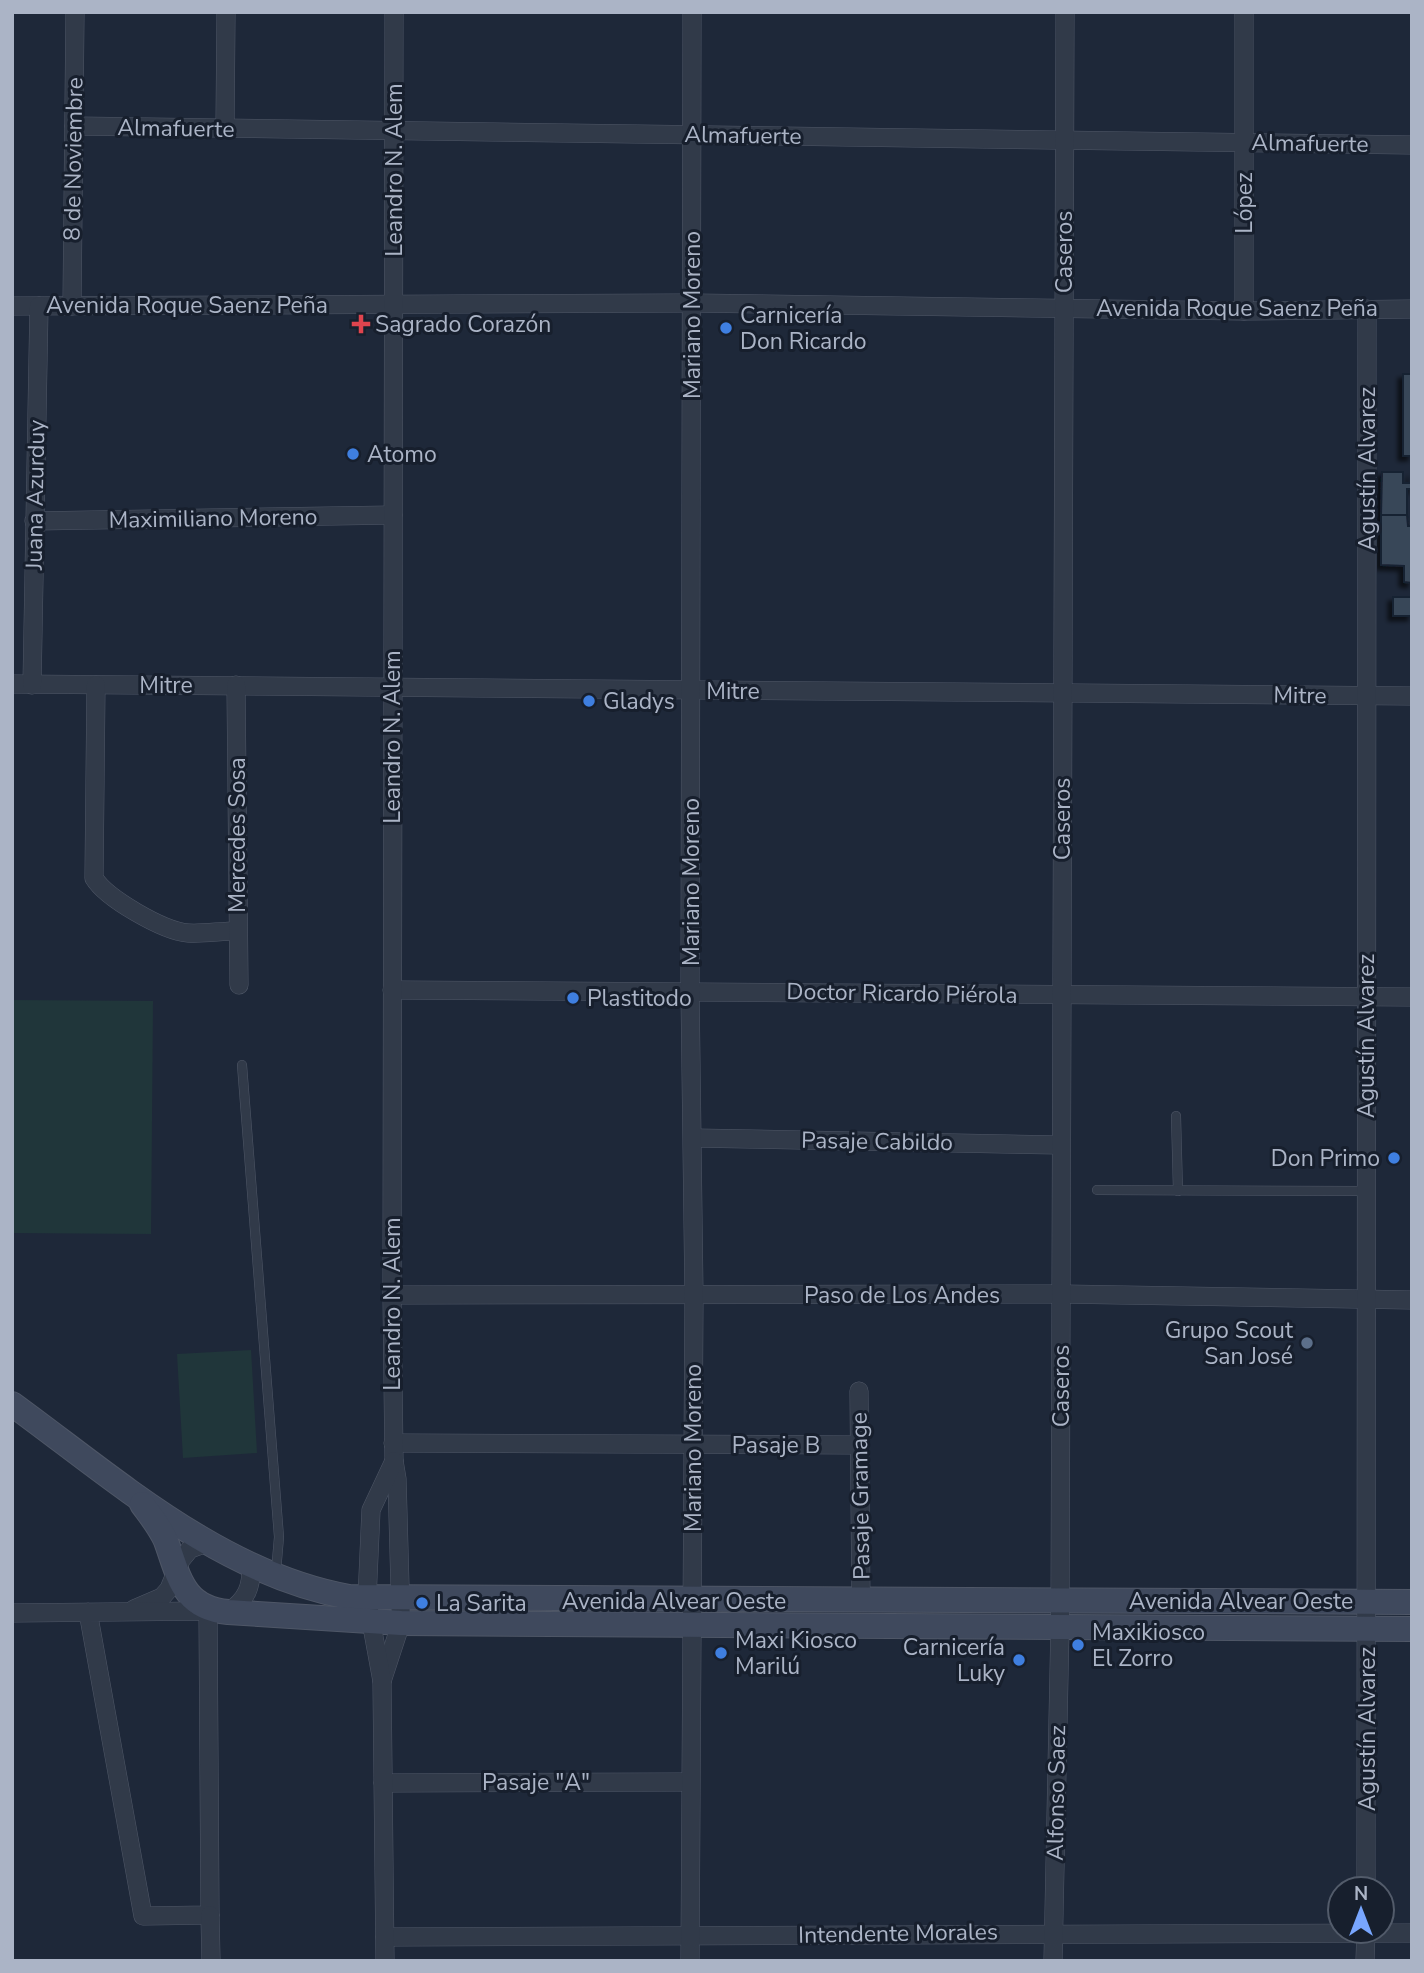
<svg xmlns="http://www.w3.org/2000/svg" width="1424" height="1973" viewBox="0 0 1424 1973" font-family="'Nunito Sans',sans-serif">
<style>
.green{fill:#20363a}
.building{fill:#394659;stroke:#192130;stroke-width:2;filter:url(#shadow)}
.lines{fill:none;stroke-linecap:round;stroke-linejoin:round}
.service-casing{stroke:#4f5767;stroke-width:10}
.minor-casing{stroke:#4f5767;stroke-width:19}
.secondary-casing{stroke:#4f5767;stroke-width:26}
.service{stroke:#313a49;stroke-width:9}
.minor{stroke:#313a49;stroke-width:18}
.secondary{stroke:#3f495d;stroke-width:24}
.health-dot{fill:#e0444e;stroke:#171f2d;stroke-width:2.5}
.shop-dot{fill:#3f7fe0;stroke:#171f2d;stroke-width:2.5}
.service-dot{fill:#5c6f8a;stroke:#171f2d;stroke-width:2.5}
.labels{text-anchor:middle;stroke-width:6;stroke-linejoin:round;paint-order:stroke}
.street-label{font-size:23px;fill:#abb4c6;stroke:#171f2d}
.poi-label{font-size:23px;fill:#abb4c6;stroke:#171f2d;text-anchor:start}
</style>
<defs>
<filter id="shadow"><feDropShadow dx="-4.5" dy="4.5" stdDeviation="2" flood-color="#0009"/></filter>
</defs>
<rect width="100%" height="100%" fill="#1e2839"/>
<g class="green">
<polygon points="12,1000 153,1001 151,1234 12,1233"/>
<polygon points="251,1350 257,1453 183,1458 177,1354"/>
</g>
<g class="building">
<rect x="1403" y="374" width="9" height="82"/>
<polygon points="1382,472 1403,472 1403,483 1411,483 1412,472 1412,489 1407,489 1407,515 1381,515"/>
<polygon points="1381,515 1407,515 1408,526 1412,526 1412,583 1404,582 1404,566 1381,565"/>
<rect x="1393" y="597" width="19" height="19"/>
</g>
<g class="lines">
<g class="service-casing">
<g id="service">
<polyline points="242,1065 279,1537 276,1572"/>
<polyline points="1176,1116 1178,1191"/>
<polyline points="1097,1190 1365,1191"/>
</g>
</g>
<g class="minor-casing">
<g id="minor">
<polyline points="74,126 1412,145"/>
<polyline points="225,128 226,12"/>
<polyline points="12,306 692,303 1244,311 1412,309"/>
<polyline points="72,306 75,12"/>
<polyline points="1244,311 1244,12"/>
<polyline points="34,521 393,515"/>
<polyline points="12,684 1412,696"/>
<polyline points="32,685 39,306"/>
<path d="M96,685L94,878C106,898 163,931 188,933C204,934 221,931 237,931"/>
<polyline points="236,685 239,985"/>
<polyline points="392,990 1412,997"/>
<polyline points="693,1138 1060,1145"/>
<polyline points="392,1295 1062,1294 1412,1300"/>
<polyline points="859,1391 861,1601"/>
<polyline points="393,1443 859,1445"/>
<polyline points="134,1609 162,1597 169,1589 181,1560 190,1549 209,1542"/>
<path d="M228,1612C247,1600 252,1586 251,1564"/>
<polyline points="12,1613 208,1611 210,1915 143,1916 88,1612"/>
<polyline points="382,1681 401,1623 397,1479 394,1461 392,1295 394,12"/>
<polyline points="383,1783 689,1782"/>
<polyline points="1366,1889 1367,309"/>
<polyline points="210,1915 211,1961"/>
<polyline points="385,1937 1412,1933"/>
<polyline points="385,1961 382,1681 367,1599 371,1510 394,1461"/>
<polyline points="690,1961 694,1296 690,990 692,12"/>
<polyline points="1053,1961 1060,1626 1065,12"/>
<polyline points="1365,1961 1366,1931"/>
</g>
</g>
<g class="secondary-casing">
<g id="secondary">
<path d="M12,1404C115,1479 221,1574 349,1597L1412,1602"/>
<path d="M142,1504C150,1515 160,1527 166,1541C179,1577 183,1608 228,1612L401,1623L1412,1629"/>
</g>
</g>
<use href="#service" class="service"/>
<use href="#minor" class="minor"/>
<use href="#secondary" class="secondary"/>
</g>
<path class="health-dot" d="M357.5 313.5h7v7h7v7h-7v7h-7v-7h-7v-7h7z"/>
<g class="shop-dot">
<circle cx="726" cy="328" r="7"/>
<circle cx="353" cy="454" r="7"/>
<circle cx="589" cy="701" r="7"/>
<circle cx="573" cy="998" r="7"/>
<circle cx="1394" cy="1158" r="7"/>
<circle cx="422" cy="1603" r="7"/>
<circle cx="1078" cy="1645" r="7"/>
<circle cx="721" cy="1653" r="7"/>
<circle cx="1019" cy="1660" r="7"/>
</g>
<circle class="service-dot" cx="1307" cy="1343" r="7"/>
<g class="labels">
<g class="street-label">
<text transform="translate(176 128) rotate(1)" y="8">Almafuerte</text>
<text transform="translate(743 135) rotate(1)" y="8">Almafuerte</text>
<text transform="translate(1310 143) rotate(1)" y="8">Almafuerte</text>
<text transform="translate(73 159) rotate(-89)" y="8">8 de Noviembre</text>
<text transform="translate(394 170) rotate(-90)" y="8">Leandro N. Alem</text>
<text transform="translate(1244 203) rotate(-90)" y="8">López</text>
<text transform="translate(1064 252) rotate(-90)" y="8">Caseros</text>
<text x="187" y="313">Avenida Roque Saenz Peña</text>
<text x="1237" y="316">Avenida Roque Saenz Peña</text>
<text transform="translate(692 315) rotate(-90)" y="8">Mariano Moreno</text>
<text transform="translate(1367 469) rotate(-90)" y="8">Agustín Alvarez</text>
<text transform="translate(35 495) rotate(-89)" y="8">Juana Azurduy</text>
<text transform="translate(213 518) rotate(-1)" y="8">Maximiliano Moreno</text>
<text x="166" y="693">Mitre</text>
<text x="733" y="699">Mitre</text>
<text transform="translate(1300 695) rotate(1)" y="8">Mitre</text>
<text transform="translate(392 737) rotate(-90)" y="8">Leandro N. Alem</text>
<text transform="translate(1062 819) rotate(-90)" y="8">Caseros</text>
<text transform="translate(237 835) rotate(-90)" y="8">Mercedes Sosa</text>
<text transform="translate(691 882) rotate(-90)" y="8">Mariano Moreno</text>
<text transform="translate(902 993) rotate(1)" y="8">Doctor Ricardo Piérola</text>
<text transform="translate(1366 1036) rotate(-90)" y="8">Agustín Alvarez</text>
<text transform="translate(877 1141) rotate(1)" y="8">Pasaje Cabildo</text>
<text x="902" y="1303">Paso de Los Andes</text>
<text transform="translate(392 1304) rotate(-90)" y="8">Leandro N. Alem</text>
<text transform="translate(1061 1386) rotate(-90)" y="8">Caseros</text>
<text x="776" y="1453">Pasaje B</text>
<text transform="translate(693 1448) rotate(-90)" y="8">Mariano Moreno</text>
<text transform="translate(860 1496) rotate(-91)" y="8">Pasaje Gramage</text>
<text x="674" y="1609">Avenida Alvear Oeste</text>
<text x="1241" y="1609">Avenida Alvear Oeste</text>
<text transform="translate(1367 1729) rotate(-90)" y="8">Agustín Alvarez</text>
<text x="536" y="1790">Pasaje "A"</text>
<text transform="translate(1056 1793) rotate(-89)" y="8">Alfonso Saez</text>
<text transform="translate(898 1933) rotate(-1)" y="8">Intendente Morales</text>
</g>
<g class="poi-label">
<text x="740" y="323">Carnicería<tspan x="740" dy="26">Don Ricardo</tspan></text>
<text x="375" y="332">Sagrado Corazón</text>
<text x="367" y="462">Atomo</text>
<text x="603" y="709">Gladys</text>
<text x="587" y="1006">Plastitodo</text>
<text x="1380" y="1166" text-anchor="end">Don Primo</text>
<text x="1293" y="1338" text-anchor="end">Grupo Scout<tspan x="1293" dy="26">San José</tspan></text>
<text x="436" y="1611">La Sarita</text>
<text x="1092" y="1640">Maxikiosco<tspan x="1092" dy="26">El Zorro</tspan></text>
<text x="735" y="1648">Maxi Kiosco<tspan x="735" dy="26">Marilú</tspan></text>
<text x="1005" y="1655" text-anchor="end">Carnicería<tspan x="1005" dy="26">Luky</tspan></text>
</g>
</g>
<rect width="1424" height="1973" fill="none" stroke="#abb4c6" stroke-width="28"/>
<g transform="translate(1361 1910)"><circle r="33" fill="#171f2d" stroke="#525b6a" stroke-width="2"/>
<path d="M0-5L12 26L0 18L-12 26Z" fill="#78a6ff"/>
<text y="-10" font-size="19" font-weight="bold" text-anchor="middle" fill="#abb4c6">N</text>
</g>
</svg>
